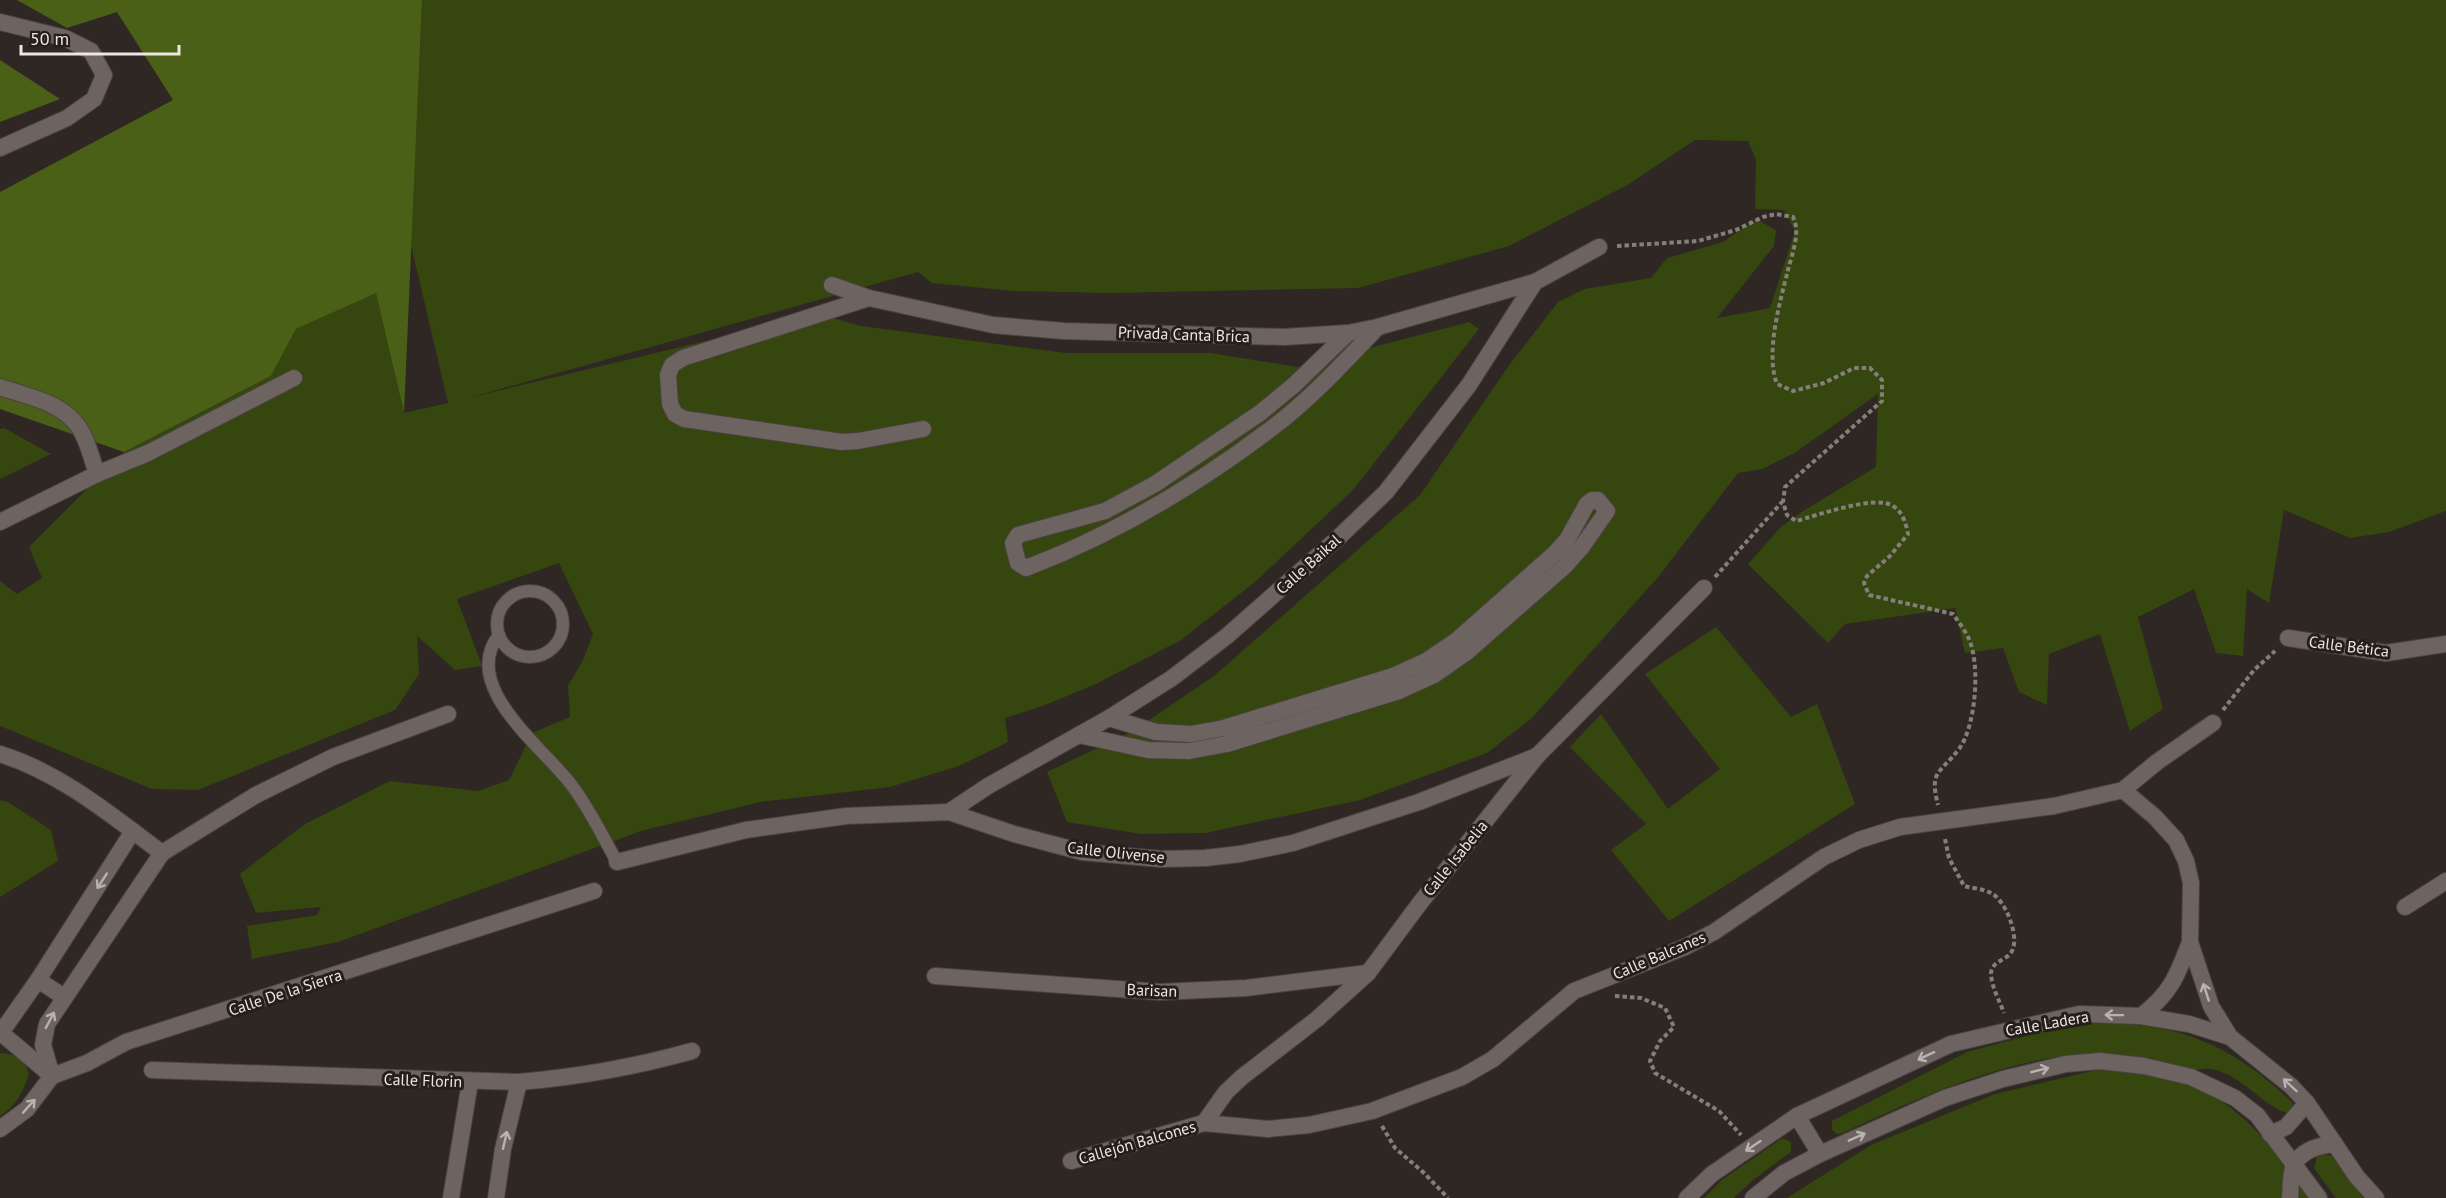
<svg xmlns="http://www.w3.org/2000/svg" width="2446" height="1198" viewBox="0 0 2446 1198" font-family="'PT Sans',sans-serif">
<style>
.green{fill:#35460e}
.forest{fill:#4a6017}
.lines{fill:none;stroke-linecap:round;stroke-linejoin:round}
.service-casing{stroke:#4a4341;stroke-width:14}
.minor-casing{stroke:#4a4341;stroke-width:18}
.path{stroke:#857e7b;stroke-width:4;stroke-dasharray:4.5 3;stroke-linecap:butt}
.service{stroke:#6d6461;stroke-width:12}
.minor{stroke:#6d6461;stroke-width:16}
.oneway{stroke:#b9b2b0}
.labels{text-anchor:middle;stroke-width:6;stroke-linejoin:round;paint-order:stroke}
.street-label{font-size:16px;fill:#ece6e4;stroke:#251e1b}
</style>
<rect width="100%" height="100%" fill="#2f2724"/>
<g class="green">
<polygon points="422,0 2446,0 2446,511 2389,532 2350,538 2284,510 2269,603 2247,589 2243,656 2216,653 2194,589 2138,617 2163,709 2130,731 2100,634 2049,654 2047,705 2019,692 2003,648 1965,653 1955,608 1845,624 1828,643 1748,564 1781,527 1803,511 1876,467 1878,394 1796,452 1762,469 1738,473 1659,576 1532,718 1487,753 1360,800 1205,833 1141,834 1067,822 1047,772 1133,731 1214,676 1420,495 1510,364 1558,302 1585,289 1651,278 1667,258 1723,242 1756,219 1776,230 1774,246 1717,318 1770,308 1795,231 1784,210 1755,209 1756,160 1748,141 1695,140 1629,184 1509,246 1358,288 1111,293 1012,291 932,283 918,272 472,397 818,314 861,326 1066,353 1211,353 1297,367 1469,322 1479,329 1353,490 1255,582 1181,640 1096,684 1048,704 1005,718 1008,742 959,766 890,787 760,802 641,831 338,942 252,959 247,926 317,915 321,907 256,913 240,874 305,824 390,781 478,791 509,780 532,733 570,717 568,686 583,660 593,634 559,563 457,599 482,666 455,670 417,636 419,674 395,710 198,790 152,789 0,726 0,581 17,594 42,578 29,547 124,452 271,376 296,329 376,292 404,413 448,403 411,245"/>
<polygon points="4,428 51,454 0,479 0,429"/>
<polygon points="1716,627 1791,717 1817,704 1855,804 1669,921 1611,850 1646,824 1570,747 1601,714 1668,809 1720,769 1645,674"/>
<polygon points="0,800 8,802 51,830 58,861 0,897"/>
<path d="M2093,1024C2108,1024 2124,1023 2139,1025C2202,1032 2247,1059 2292,1102L2293,1107L2289,1113C2269,1112 2239,1072 2211,1069C2205,1068 2199,1070 2193,1070C2178,1068 2163,1060 2149,1058C2135,1056 2121,1055 2108,1054C2020,1051 1920,1097 1843,1133L1837,1134L1832,1130V1121L1967,1052L2041,1032Z"/>
<path d="M0,1053C15,1053 25,1059 29,1074C23,1092 17,1105 0,1116Z"/>
<path d="M2100,1069C2130,1072 2162,1074 2191,1085C2244,1106 2278,1155 2311,1198H1787L1871,1145L1995,1094Z"/>
<polygon points="1782,1138 1791,1142 1791,1152 1753,1180 1734,1198 1704,1198 1722,1180"/>
<polygon points="2324,1154 2333,1156 2363,1198 2336,1198 2314,1168 2317,1156"/>
</g>
<g class="forest">
<polygon points="17,0 422,0 404,413 376,293 296,329 271,376 124,452 0,409 0,192 173,100 117,12 67,28"/>
<polygon points="0,60 60,99 0,122"/>
</g>
<g class="lines">
<g class="service-casing">
<g id="service">
<circle cx="530" cy="624" r="33"/>
<path d="M499,635C458,687 547,750 573,787C590,810 603,837 617,862"/>
</g>
</g>
<g class="minor-casing">
<g id="minor">
<polyline points="0,22 65,38 91,51 104,75 94,99 67,118 0,148"/>
<polyline points="832,285 869,298 993,325 1064,331 1284,337 1348,333 1378,327 1535,282"/>
<polyline points="869,298 683,358 672,365 668,375 670,404 675,414 684,419 842,442 858,441 923,429"/>
<path d="M1348,333L1294,385L1260,413L1155,484L1105,511L1018,535L1013,543L1018,563L1026,568C1113,535 1197,485 1272,428C1311,399 1344,362 1378,327"/>
<path d="M0,387C24,395 54,401 72,419C86,432 91,457 97,474L0,522"/>
<polyline points="97,474 148,453 294,378"/>
<polyline points="2288,638 2386,653 2446,644"/>
<polyline points="1079,735 1148,750 1189,751 1227,744 1399,691 1434,675 1467,652 1565,566 1581,548 1607,511 1598,500 1592,500 1587,504 1567,540 1554,554 1457,640 1426,661 1393,676 1224,728 1191,734 1156,732 1109,718"/>
<path d="M0,754C61,773 111,815 162,853"/>
<polyline points="2123,790 2155,817 2176,840 2186,861 2191,883 2190,942 2211,1006 2230,1037"/>
<polyline points="949,812 988,786 1109,718 1172,678 1227,636 1338,538 1386,492 1469,385 1535,282 1599,247"/>
<polyline points="617,862 746,830 846,816 949,812 1014,834 1082,852 1161,859 1205,858 1240,854 1293,843 1419,802 1537,756"/>
<polyline points="2405,907 2446,881"/>
<polyline points="935,976 1160,992 1246,988 1368,973"/>
<polyline points="38,980 64,997"/>
<path d="M2141,1016C2171,993 2177,976 2190,942"/>
<polyline points="1,1033 51,1075"/>
<polyline points="0,1034 38,980 133,831"/>
<path d="M152,1070L519,1082C578,1077 635,1067 692,1051"/>
<polyline points="52,1076 43,1045 47,1024 162,853 256,795 333,757 448,714"/>
<polyline points="1797,1116 1820,1154"/>
<polyline points="1204,1123 1226,1092 1242,1077 1317,1019 1368,973 1420,903 1537,756 1704,588"/>
<polyline points="0,1129 27,1109 52,1076 87,1063 126,1042 594,891"/>
<polyline points="2270,1134 2286,1127 2307,1103"/>
<polyline points="1071,1161 1204,1123 1268,1129 1309,1125 1372,1111 1462,1077 1493,1059 1574,991 1685,947 1714,932 1824,857 1859,840 1900,827 2054,806 2123,790 2157,762 2213,723"/>
<polyline points="451,1198 470,1082"/>
<polyline points="496,1198 503,1149 519,1082"/>
<polyline points="1687,1198 1712,1174 1797,1116 1951,1044 2079,1014 2141,1016 2189,1024 2230,1037 2291,1086 2307,1103 2357,1177 2376,1198"/>
<polyline points="1753,1198 1784,1173 1820,1154 1945,1098 2003,1079 2066,1064 2100,1061 2144,1066 2191,1077 2235,1098 2257,1115 2319,1198"/>
<path d="M2290,1198C2291,1189 2290,1173 2294,1165C2302,1150 2320,1145 2335,1144"/>
</g>
</g>
<g class="path">
<path d="M1617,246L1698,241L1736,230L1763,217L1776,214L1793,217C1801,233 1792,254 1788,270C1780,302 1765,353 1777,384L1793,391L1824,383L1854,368H1870L1882,380V401L1785,487L1783,502L1787,515L1796,521C1816,516 1876,494 1893,506C1903,512 1906,524 1908,534L1890,556L1867,576L1864,583L1869,595L1953,614C1958,621 1964,629 1968,637C1981,663 1976,726 1959,749C1940,774 1929,770 1938,805"/>
<polyline points="1715,577 1782,502"/>
<polyline points="2223,710 2254,670 2275,651"/>
<path d="M1945,839L1949,858L1964,886C1972,888 1983,889 1991,893C2006,900 2022,941 2010,954C2003,961 1992,962 1991,973C1991,986 2000,1002 2004,1013"/>
<polyline points="1615,996 1641,998 1665,1008 1674,1027 1660,1041 1650,1061 1655,1073 1719,1111 1741,1135"/>
<polyline points="1382,1126 1395,1148 1423,1172 1448,1198"/>
</g>
<use href="#service" class="service"/>
<use href="#minor" class="minor"/>
</g>
<defs><path id="oneway-shaft" d="M-6 0H5M1.5-3L5.5 0L1.5 3" fill="none" stroke-width="1.6" stroke-linecap="round" stroke-linejoin="round" transform="scale(1.5)"/></defs>
<g class="oneway">
<use href="#oneway-shaft" transform="translate(102 881) rotate(123)"/>
<use href="#oneway-shaft" transform="translate(2206 992) rotate(-108)"/>
<use href="#oneway-shaft" transform="translate(2114 1015) rotate(-179)"/>
<use href="#oneway-shaft" transform="translate(50 1020) rotate(-62)"/>
<use href="#oneway-shaft" transform="translate(1926 1056) rotate(155)"/>
<use href="#oneway-shaft" transform="translate(2040 1070) rotate(-14)"/>
<use href="#oneway-shaft" transform="translate(2290 1085) rotate(-137)"/>
<use href="#oneway-shaft" transform="translate(29 1106) rotate(-48)"/>
<use href="#oneway-shaft" transform="translate(1857 1137) rotate(-24)"/>
<use href="#oneway-shaft" transform="translate(505 1140) rotate(-77)"/>
<use href="#oneway-shaft" transform="translate(1753 1146) rotate(146)"/>
</g>
<g class="labels">
<g class="street-label">
<text transform="translate(1184 334) rotate(2)" y="6">Privada Canta Brica</text>
<text transform="translate(1308 564) rotate(-42)" y="6">Calle Baikal</text>
<text transform="translate(2349 646) rotate(7)" y="6">Calle Bética</text>
<text transform="translate(1116 852) rotate(6)" y="6">Calle Olivense</text>
<text transform="translate(1455 858) rotate(-51)" y="6">Calle Isabelia</text>
<text transform="translate(1659 955) rotate(-23)" y="6">Calle Balcanes</text>
<text transform="translate(1152 990) rotate(2)" y="6">Barisan</text>
<text transform="translate(285 992) rotate(-18)" y="6">Calle De la Sierra</text>
<text transform="translate(2047 1023) rotate(-10)" y="6">Calle Ladera</text>
<text transform="translate(423 1080) rotate(2)" y="6">Calle Florin</text>
<text transform="translate(1137 1142) rotate(-16)" y="6">Callejón Balcones</text>
</g>
</g>
<path d="M21 45v9h158v-9" fill="none" stroke="#ece6e4" stroke-width="3"/>
<text x="30" y="45" font-size="18" fill="#ece6e4" stroke="#251e1b" stroke-width="4.5" paint-order="stroke">50 m</text>
</svg>
